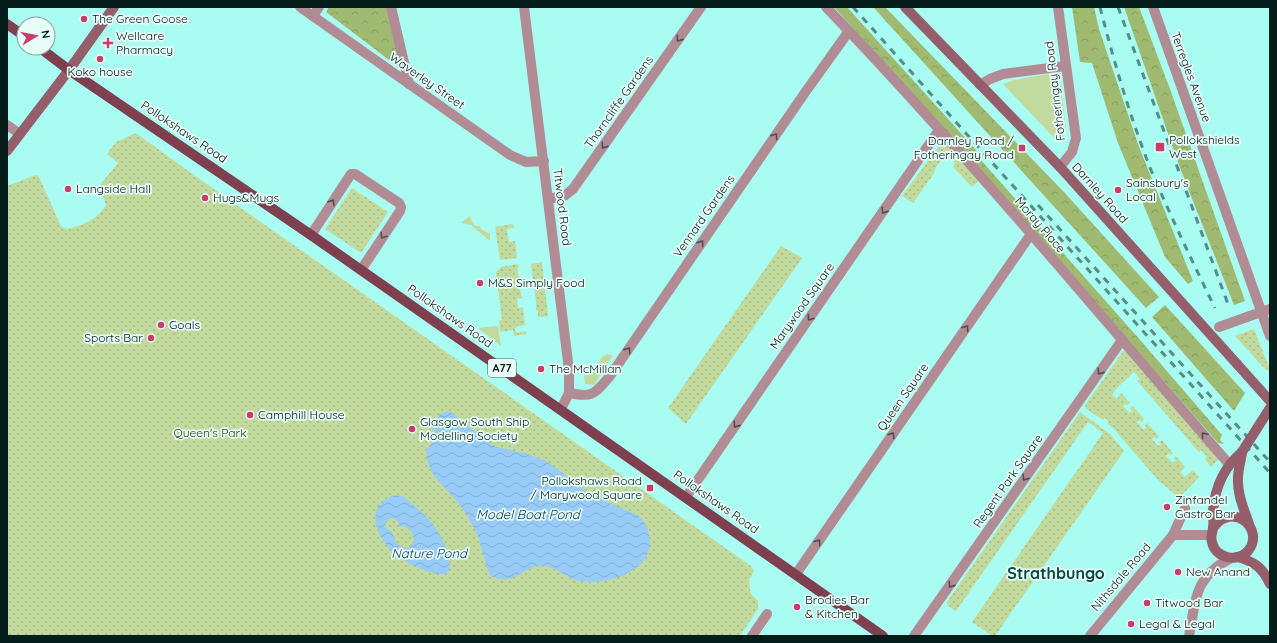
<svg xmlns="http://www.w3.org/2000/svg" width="1277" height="643" viewBox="0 0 1277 643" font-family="Quicksand,sans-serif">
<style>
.grass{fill:#c3da9e}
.forest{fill:url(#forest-crowns)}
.park{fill:url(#park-dots)}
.water{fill:url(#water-waves);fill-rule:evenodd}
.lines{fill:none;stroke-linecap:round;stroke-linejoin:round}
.minor{stroke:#b28c94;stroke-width:10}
.tertiary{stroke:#b28c94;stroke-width:10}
.secondary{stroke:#945f6b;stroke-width:10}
.primary{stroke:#7e3f4f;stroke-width:10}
.rail{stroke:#578d86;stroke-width:3;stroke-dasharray:7 7;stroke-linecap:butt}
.minor-bridge{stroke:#b28c94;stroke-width:10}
.secondary-bridge{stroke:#945f6b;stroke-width:10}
.oneway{stroke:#524e51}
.poi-dot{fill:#ca3d6b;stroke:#e8fcf8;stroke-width:1.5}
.labels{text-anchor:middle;stroke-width:3.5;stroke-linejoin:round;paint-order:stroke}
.shield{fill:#e8fcf8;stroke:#485f5d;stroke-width:1}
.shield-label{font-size:11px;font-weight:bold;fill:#041c1a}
.poi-label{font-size:12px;fill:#041c1a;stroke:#e8fcf8;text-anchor:start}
.street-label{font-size:12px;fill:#041c1a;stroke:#e8fcf8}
.park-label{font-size:12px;fill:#2e3e06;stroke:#e8fcf8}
.water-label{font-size:13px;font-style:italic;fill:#0b3e61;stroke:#e8fcf8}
.district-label{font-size:16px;font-weight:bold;fill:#074a44;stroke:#e8fcf8}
</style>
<defs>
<pattern id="forest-crowns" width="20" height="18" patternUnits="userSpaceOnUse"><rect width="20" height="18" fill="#a0bb71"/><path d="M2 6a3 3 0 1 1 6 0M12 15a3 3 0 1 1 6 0" fill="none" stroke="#88a061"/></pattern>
<pattern id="park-dots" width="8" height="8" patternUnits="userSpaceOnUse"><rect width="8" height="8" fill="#c3da9e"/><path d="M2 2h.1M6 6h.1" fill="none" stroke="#a6ba88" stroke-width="1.8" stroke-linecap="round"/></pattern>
<pattern id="water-waves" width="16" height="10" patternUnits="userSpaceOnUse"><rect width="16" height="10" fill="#98ccf8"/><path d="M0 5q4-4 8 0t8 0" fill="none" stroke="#81afd4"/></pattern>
</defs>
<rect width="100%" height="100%" fill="#a8fcf1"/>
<g class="grass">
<polygon points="1059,72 1066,130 1062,139 1056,140 1003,84 1014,80"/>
<polygon points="469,216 475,226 480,226 481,229 490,234 490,241 471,225 461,223"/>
<polygon points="498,326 501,346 478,328"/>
<polygon points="607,354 613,355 594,385 585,384 583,369 584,368 590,370 596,368 601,358"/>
</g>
<g class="forest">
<polygon points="329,7 387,7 401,69 326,12"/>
<polygon points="834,7 847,7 976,150 980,159 1141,341 1222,435 1220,440 1224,444 1218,443 943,128"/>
<polygon points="873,7 885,7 1064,192 1159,297 1146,308"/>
<polygon points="1072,7 1094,7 1099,29 1139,147 1193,281 1188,284 1165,257 1118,143 1092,63 1080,62"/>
<polygon points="1124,7 1139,7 1170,89 1245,301 1234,305 1180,168"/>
<polygon points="1165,305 1245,393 1234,411 1152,317"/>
</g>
<g class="park">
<path d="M136,133L191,173L751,566L754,571L749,580V583L751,594L758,601V609L740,636H7V186L36,175H38L61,226L66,229C82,226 98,219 106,205L99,186L118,163L107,154L116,142Z"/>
<polygon points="942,142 945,142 979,181 972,187 953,167 955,163 953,158 950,157 945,157 936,167 933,175 913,203 902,196"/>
<polygon points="352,188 388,212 361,253 325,229"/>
<polygon points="513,224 514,228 507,229 509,242 515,241 517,258 500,260 495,227"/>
<polygon points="781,246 802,258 686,424 668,408"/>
<polygon points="542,262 548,316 538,317 538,311 536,310 536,301 531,266 531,264"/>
<polygon points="518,264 519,267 517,268 520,283 516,284 517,289 520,288 522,298 517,299 518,308 523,307 525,325 518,326 515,328 516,333 526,331 526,334 514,336 513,330 500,332 499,321 502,320 496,272 501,267"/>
<polygon points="1254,329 1270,370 1270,371 1265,369 1235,336"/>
<polygon points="1124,350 1219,459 1211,467 1205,459 1207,457 1201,450 1199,452 1137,381 1140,379 1134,372 1117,388 1112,395 1117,399 1121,393 1130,403 1127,405 1126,404 1123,406 1129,413 1132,411 1130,408 1133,406 1144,419 1142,422 1140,420 1137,422 1144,430 1146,427 1145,425 1147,423 1159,436 1156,439 1154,437 1152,439 1158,446 1161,444 1159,442 1162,440 1173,453 1171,455 1168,453 1166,456 1173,463 1176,461 1174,458 1176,456 1185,467 1180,472 1185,477 1193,470 1199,477 1179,498 1157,479 1113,428 1107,423 1108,421 1105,418 1103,420 1085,408 1086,404"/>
<polygon points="1080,412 1110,434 1124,451 995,636 992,636 972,622 1103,433 1088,422 956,611 948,606 947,602"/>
</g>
<g class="water">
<path d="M447,411L452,413L489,443L497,447L528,454L546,461L560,471L588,493L639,516C647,523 650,534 650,544C649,573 603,586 579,581C565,578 555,565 540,566C520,568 514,587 491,576C484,566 482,543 475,530C469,518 462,507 453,497C437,478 427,475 426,447L429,449L435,431L432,429L439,415Z"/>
<path d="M395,495L402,496L405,498C430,518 448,536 450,569L446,574C429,576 401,561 390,549C373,531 366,504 395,495ZM391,518L397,520L400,527L405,526L412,532L414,541L410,547C399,550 395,541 392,532L386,528L385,522Z"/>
</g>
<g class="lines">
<g class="minor">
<polyline points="300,7 510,155 526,162 544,161"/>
<polyline points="391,7 409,84"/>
<path d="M826,7C967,154 1096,311 1229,464"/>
<polyline points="1058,7 1076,138 1072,152 1060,167"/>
<polyline points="1153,7 1270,336"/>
<polyline points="313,16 319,7"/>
<polyline points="980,85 990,79 1003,74 1065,66"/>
<polyline points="7,125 20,134"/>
<polyline points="548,199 564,196 573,189 701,7"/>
<polyline points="311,235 351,174 355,174 399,203 401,207 400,211 361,270"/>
<polyline points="1247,317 1270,309"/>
<path d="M569,393C594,398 594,394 610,376L804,94L849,31"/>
<polyline points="686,497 939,130"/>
<polyline points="1173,535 1211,535"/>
<polyline points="796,574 1031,234"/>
<polyline points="752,636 767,614"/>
<polyline points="914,636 1122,340"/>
<polyline points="1090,636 1173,535 1185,508"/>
</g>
<g class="tertiary">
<polyline points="524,7 569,370 569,393 561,409"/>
<path d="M1189,636C1196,599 1194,577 1231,558"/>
</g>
<g class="secondary">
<polyline points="905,7 1060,167 1237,364"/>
<polyline points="7,151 69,70 114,7"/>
<path d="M1242,452C1241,461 1238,469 1238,478C1237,494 1244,509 1249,524"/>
<path d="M1213,528C1232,500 1266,529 1248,551C1237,563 1215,558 1212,542C1210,536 1213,532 1213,527C1214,522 1213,516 1213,511C1215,488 1224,467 1242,452"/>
<path d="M1237,557C1254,561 1263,568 1270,584"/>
</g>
<g class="primary">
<polyline points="7,24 24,36"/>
<polyline points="40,48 69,70 311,235 883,636"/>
</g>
<g class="rail">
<polyline points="853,7 1270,473"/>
<path d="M1100,7C1114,62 1130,117 1151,170C1171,217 1193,263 1215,308"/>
<polyline points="1118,7 1228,304"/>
<polyline points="1038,205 1270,462"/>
</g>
<polyline class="minor-bridge" points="1219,327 1247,317"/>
<g class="secondary-bridge">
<polyline points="1237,364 1270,401"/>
<polyline points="1242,452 1270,408"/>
</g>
</g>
<defs><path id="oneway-chevron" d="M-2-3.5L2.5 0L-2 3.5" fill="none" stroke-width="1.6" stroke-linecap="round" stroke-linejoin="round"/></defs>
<g class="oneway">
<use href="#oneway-chevron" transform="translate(679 39) rotate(125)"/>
<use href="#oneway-chevron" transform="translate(775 136) rotate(-55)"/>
<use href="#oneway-chevron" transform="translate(604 146) rotate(125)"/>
<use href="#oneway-chevron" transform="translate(332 202) rotate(-58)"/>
<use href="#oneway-chevron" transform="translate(884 211) rotate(125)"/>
<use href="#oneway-chevron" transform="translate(383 236) rotate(124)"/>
<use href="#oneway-chevron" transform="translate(701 243) rotate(-55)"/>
<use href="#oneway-chevron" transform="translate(810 318) rotate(125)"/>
<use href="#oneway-chevron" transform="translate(966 328) rotate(-55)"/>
<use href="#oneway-chevron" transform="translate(628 350) rotate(-55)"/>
<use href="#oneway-chevron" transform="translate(1100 372) rotate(125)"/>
<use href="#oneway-chevron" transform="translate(736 425) rotate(125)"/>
<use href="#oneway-chevron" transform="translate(892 435) rotate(-55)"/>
<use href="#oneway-chevron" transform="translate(1204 435) rotate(-131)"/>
<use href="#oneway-chevron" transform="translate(1025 478) rotate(125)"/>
<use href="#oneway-chevron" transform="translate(818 542) rotate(-55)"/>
<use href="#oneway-chevron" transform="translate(951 585) rotate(125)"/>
</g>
<g class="poi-dot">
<circle cx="84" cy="19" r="4"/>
<path d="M106 37h4v4h4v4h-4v4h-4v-4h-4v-4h4z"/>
<circle cx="100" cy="59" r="4"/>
<rect x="1155" y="142" width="10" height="10" rx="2"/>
<rect x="1018" y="144" width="8" height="8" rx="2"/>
<circle cx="68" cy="189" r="4"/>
<circle cx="1118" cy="190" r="4"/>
<circle cx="205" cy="198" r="4"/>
<circle cx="480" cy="283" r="4"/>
<circle cx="161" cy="325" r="4"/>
<circle cx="151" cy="338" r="4"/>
<circle cx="541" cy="369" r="4"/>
<circle cx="250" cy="415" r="4"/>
<circle cx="412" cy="429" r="4"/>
<rect x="646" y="484" width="8" height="8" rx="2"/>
<circle cx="1167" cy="507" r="4"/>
<circle cx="1178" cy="572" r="4"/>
<circle cx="1147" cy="603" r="4"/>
<circle cx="797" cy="607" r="4"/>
<circle cx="1131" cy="624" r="4"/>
</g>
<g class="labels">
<rect class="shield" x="488" y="359" width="28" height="18" rx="3"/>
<g class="shield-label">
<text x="502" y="372">A77</text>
</g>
<g class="poi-label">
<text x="92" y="23">The Green Goose</text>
<text x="116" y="40">Wellcare<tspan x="116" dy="14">Pharmacy</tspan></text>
<text x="100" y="76" text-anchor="middle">Koko house</text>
<text x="1169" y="144">Pollokshields<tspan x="1169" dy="14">West</tspan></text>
<text x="1014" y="145" text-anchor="end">Darnley Road /<tspan x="1014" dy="14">Fotheringay Road</tspan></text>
<text x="1126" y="187">Sainsbury's<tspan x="1126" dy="14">Local</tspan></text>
<text x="76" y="193">Langside Hall</text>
<text x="213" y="202">Hugs&amp;Mugs</text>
<text x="488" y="287">M&amp;S Simply Food</text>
<text x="169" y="329">Goals</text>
<text x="143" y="342" text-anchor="end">Sports Bar</text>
<text x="549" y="373">The McMillan</text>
<text x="258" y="419">Camphill House</text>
<text x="420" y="426">Glasgow South Ship<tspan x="420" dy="14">Modelling Society</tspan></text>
<text x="642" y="485" text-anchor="end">Pollokshaws Road<tspan x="642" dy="14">/ Marywood Square</tspan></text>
<text x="1175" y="504">Zinfandel<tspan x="1175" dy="14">Gastro Bar</tspan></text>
<text x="1186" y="576">New Anand</text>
<text x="805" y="604">Brodies Bar<tspan x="805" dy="14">&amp; Kitchen</tspan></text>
<text x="1155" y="607">Titwood Bar</text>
<text x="1139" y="628">Legal &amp; Legal</text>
</g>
<g class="street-label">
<text transform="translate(1191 77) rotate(70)" y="4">Terregles Avenue</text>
<text transform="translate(427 81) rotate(35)" y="4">Waverley Street</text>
<text transform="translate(1055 91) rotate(-97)" y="4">Fotheringay Road</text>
<text transform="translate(619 102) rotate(-55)" y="4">Thorncliffe Gardens</text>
<text transform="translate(184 132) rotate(34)" y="4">Pollokshaws Road</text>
<text transform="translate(1100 193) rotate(48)" y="4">Darnley Road</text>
<text transform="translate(562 207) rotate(83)" y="4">Titwood Road</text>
<text transform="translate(704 216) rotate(-55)" y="4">Vennard Gardens</text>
<text transform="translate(1040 225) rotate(49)" y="4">Moray Place</text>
<text transform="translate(802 306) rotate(-55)" y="4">Marywood Square</text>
<text transform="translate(450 316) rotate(35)" y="4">Pollokshaws Road</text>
<text transform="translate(903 397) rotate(-55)" y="4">Queen Square</text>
<text transform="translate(1008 481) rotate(-55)" y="4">Regent Park Square</text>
<text transform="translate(716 502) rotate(35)" y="4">Pollokshaws Road</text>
<text transform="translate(1121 577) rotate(-50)" y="4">Nithsdale Road</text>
</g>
<g class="park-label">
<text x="210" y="437">Queen's Park</text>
</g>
<g class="water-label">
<text x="528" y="519">Model Boat Pond</text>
<text x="429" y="558">Nature Pond</text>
</g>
<g class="district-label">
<text x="1056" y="579">Strathbungo</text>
</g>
</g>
<rect width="1277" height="643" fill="none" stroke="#041c1a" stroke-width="16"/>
<g transform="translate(36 36) rotate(80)"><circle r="19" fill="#e8fcf8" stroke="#8da29f"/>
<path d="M0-3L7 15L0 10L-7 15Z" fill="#ca3d6b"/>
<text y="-6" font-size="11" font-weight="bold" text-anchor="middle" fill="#041c1a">N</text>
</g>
</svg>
